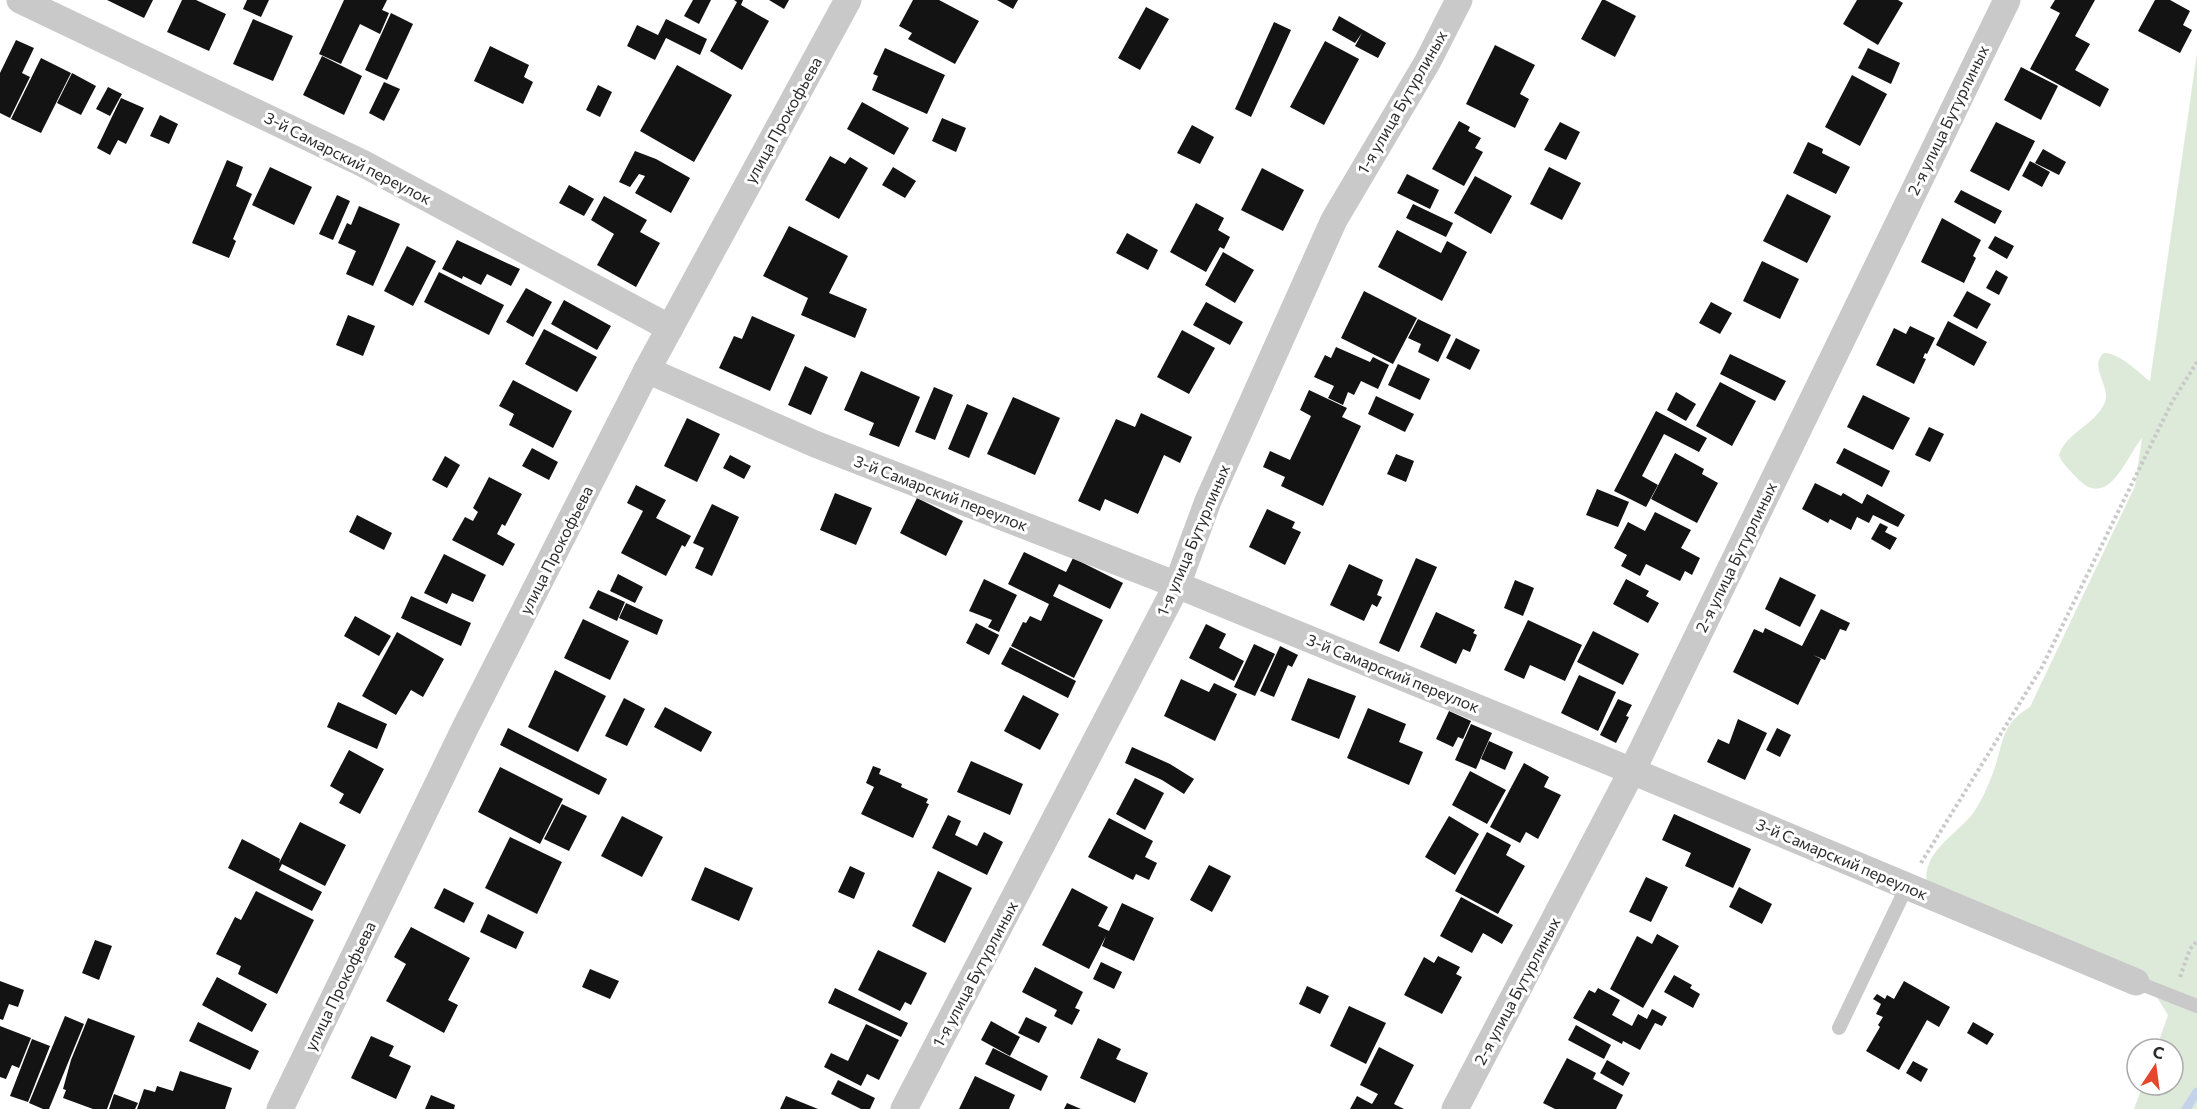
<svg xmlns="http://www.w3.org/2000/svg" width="2197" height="1109" viewBox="0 0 2197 1109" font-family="Commissioner,sans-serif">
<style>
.green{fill:#deead9}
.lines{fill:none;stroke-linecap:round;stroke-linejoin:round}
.stream{stroke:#c4d3ea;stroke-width:9}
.building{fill:#131313}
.path{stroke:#c9c9c9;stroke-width:4;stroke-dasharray:3 3;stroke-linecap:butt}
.service{stroke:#c9c9c9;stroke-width:14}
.minor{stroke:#c9c9c9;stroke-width:27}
.labels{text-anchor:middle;stroke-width:6;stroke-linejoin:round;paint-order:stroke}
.street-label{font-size:16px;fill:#2c2c2c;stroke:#fff}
</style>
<rect width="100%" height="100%" fill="#fff"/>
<path class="green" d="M2197,53V1109H2134L2143,1085H2173V1049H2156L2168,1015L2142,973L1927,884C1921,852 1958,834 1974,812C1982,800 1989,784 1994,770C2004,741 2001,724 2030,707L2135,486L2142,438C2125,459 2108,512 2076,477C2070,470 2062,464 2059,455C2067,431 2095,426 2105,402C2111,386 2088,366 2104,353C2122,354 2136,371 2150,381Z"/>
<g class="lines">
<polyline class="stream" points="2186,1109 2197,1092"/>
</g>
<g class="building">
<polygon points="107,0 153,0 144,18"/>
<polygon points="182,0 196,0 226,14 209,51 167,32"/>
<polygon points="247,0 269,0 261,17 243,9"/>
<polygon points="344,0 387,0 382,10 389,13 380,34 360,24 341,64 319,54"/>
<polygon points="693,0 711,0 699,24 684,16"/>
<polygon points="734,0 743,0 741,5 769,21 742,70 710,51 737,2"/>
<polygon points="769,0 789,0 784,9"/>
<polygon points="913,0 939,0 979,21 955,64 908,39 912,33 899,26"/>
<polygon points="997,0 1018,0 1013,9"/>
<polygon points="1602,0 1605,0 1636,16 1615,57 1581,39"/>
<polygon points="1857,0 1898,0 1903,3 1878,45 1843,24"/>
<polygon points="2055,0 2095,0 2075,36 2090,44 2075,70 2109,89 2100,107 2030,69 2060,13 2050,8"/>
<polygon points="2155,0 2170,0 2190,11 2183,25 2192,30 2180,53 2138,31"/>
<polygon points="1146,7 1169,19 1140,70 1118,58"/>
<polygon points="391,13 413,24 387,80 365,70"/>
<polygon points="1339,16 1386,43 1378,58 1355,46 1362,33 1355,43 1332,30"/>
<polygon points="253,19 293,36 273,81 233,64"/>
<polygon points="666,19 707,39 700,55 666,38 655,60 627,46 637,25 658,35"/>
<polygon points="1274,22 1291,30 1251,117 1235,109"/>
<polygon points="16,40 34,48 22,73 30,77 10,118 0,113 0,73"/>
<polygon points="1325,41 1359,59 1324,125 1290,107"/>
<polygon points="1495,45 1535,65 1520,94 1529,99 1515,128 1466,104"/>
<polygon points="490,46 529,65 524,77 533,82 523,104 474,81"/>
<polygon points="885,48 945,75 927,114 872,90 878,76 873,74"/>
<polygon points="1868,48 1900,63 1891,84 1858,68"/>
<polygon points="322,56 362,76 344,115 303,95"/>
<polygon points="41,58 71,73 41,133 11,119"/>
<polygon points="677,65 732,95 694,162 640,131"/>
<polygon points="2021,67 2058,86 2041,120 2004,100"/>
<polygon points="72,73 96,86 81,115 57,103"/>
<polygon points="1852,75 1887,94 1860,146 1825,127"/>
<polygon points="384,82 400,89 384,121 369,113"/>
<polygon points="598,85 612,92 600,117 586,110"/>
<polygon points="108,87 122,94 110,116 96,109"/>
<polygon points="121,98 144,108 126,144 118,140 110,155 97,148"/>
<polygon points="862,102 909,128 894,155 847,129"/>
<polygon points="160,115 178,124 169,144 150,136"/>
<polygon points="942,118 966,128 956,152 932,141"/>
<polygon points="1459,121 1470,127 1468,131 1481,138 1475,148 1483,152 1464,186 1432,169"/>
<polygon points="1560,122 1580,132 1566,160 1544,150"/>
<polygon points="1996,122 2035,141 2009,191 1970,171"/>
<polygon points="1192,125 1214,137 1200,164 1177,153"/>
<polygon points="1808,142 1823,149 1822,153 1850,167 1836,194 1793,173"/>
<polygon points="2043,149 2066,162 2059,175 2035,163"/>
<polygon points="635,151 656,159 690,178 671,213 635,193 645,176 639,174 630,187 619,182"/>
<polygon points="830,156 845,164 850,157 868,168 839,219 805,200"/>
<polygon points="227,160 243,167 236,186 252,194 233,239 236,241 229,258 192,243"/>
<polygon points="2030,161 2050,172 2042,187 2022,176"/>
<polygon points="270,167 312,187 294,225 252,205"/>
<polygon points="893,167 916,181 905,198 882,185"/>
<polygon points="1549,167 1581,183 1562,220 1530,204"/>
<polygon points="1262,168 1304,190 1283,231 1241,210"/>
<polygon points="1407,174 1439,190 1430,209 1397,193"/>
<polygon points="1475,176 1512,196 1491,234 1454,213"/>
<polygon points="569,185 594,199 584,216 559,203"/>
<polygon points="1961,190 2002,211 1995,224 1954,202"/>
<polygon points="1787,194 1831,216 1807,263 1763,241"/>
<polygon points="337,195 350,201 333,240 319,234"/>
<polygon points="604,196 647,220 640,232 660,243 636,287 597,265 614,234 591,220"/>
<polygon points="1196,203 1224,218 1218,230 1230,237 1224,249 1220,247 1206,272 1170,252"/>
<polygon points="1413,204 1453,223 1446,237 1406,218"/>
<polygon points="359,206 400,224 373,286 346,274 356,251 338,243 347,223 351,225"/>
<polygon points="1942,218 1981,240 1973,256 1976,258 1964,283 1921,262"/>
<polygon points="789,226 848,256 829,293 867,309 855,338 801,315 808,298 763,276"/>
<polygon points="1397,230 1441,253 1447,241 1467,252 1442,301 1378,267"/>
<polygon points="1127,233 1158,250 1148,270 1116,253"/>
<polygon points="1995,236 2014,246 2007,259 1988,248"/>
<polygon points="457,240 520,269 511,286 487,274 481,285 463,276 462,279 442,269"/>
<polygon points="407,246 436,261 413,306 384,291"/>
<polygon points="1223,252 1254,270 1235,303 1205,285"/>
<polygon points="1762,261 1799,279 1780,319 1743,301"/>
<polygon points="1996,270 2008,277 1999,295 1986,288"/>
<polygon points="439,272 504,305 489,335 424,302"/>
<polygon points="526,288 552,302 533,337 506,322"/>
<polygon points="1364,291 1417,318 1393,364 1341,338"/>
<polygon points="1967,291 1991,304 1977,329 1953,316"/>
<polygon points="564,300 611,326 597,350 551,324"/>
<polygon points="1206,302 1243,322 1230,345 1193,325"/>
<polygon points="1711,302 1732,313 1720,334 1699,323"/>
<polygon points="348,315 375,326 363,356 336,345"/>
<polygon points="752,316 795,335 770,391 719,368 734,336 742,339"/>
<polygon points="1418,319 1451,335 1438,362 1418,352 1421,344 1408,338"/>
<polygon points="1948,321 1987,342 1974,366 1936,345"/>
<polygon points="1910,326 1935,338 1927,354 1925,353 1923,358 1926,359 1914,384 1876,365 1894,328 1906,334"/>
<polygon points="544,329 597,357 577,392 525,364"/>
<polygon points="1182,330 1215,348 1189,394 1157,377"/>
<polygon points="1456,338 1480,350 1470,370 1446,358"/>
<polygon points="1336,347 1370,362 1373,357 1389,365 1378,389 1361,381 1354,395 1348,392 1343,405 1328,398 1334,386 1314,377 1325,355 1331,358"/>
<polygon points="1730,354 1786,381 1775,401 1720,374"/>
<polygon points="1398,364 1430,379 1420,400 1388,385"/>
<polygon points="805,366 828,377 811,415 788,405"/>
<polygon points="861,371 920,397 899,447 869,435 874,423 844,410"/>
<polygon points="513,380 572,411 553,448 509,425 514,414 499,406"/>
<polygon points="1720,382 1756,401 1732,446 1696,426"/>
<polygon points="934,387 953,395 935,440 915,432"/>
<polygon points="1309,390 1347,408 1342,417 1361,426 1323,506 1281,486 1285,477 1263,467 1270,451 1290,460 1311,416 1300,410"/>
<polygon points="1676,392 1696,404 1686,421 1667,410"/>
<polygon points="1863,395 1910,418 1893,450 1847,427"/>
<polygon points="1376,396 1414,414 1405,432 1368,414"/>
<polygon points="1013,397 1060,418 1035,475 987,454"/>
<polygon points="967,404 988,413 969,458 948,449"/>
<polygon points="1656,411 1707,438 1699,452 1664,434 1642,476 1658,485 1646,507 1614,491"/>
<polygon points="1141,413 1192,437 1180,463 1164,455 1138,514 1105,499 1100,511 1078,501 1116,419 1135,427"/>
<polygon points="687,418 720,434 697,482 664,466"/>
<polygon points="1929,427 1944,434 1930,462 1915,455"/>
<polygon points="532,448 558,462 549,480 522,466"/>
<polygon points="1844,448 1890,471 1882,487 1836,463"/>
<polygon points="1675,453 1704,469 1702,474 1718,483 1697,523 1651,499"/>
<polygon points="1396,454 1414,461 1406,482 1387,474"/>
<polygon points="730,455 751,466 744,479 723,468"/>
<polygon points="445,456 460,465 447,488 432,480"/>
<polygon points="489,477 522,494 505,526 502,524 497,534 515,544 503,566 452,540 465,517 473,521 478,512 473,508"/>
<polygon points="1815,483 1841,496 1843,493 1862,504 1867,494 1905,515 1898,527 1873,515 1869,523 1857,517 1851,530 1830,519 1828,523 1802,509"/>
<polygon points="636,485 666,500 656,518 691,536 685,547 682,545 666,576 621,553 643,511 627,503"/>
<polygon points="1597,489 1629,502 1618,527 1586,515"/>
<polygon points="835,493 872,508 856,545 820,530"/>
<polygon points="917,498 963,521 946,556 900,533"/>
<polygon points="712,504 739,517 712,576 695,568 704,548 693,543"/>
<polygon points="1267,509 1295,522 1292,528 1301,532 1285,565 1249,547"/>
<polygon points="1655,512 1691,530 1681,548 1700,558 1692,575 1685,571 1680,581 1646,564 1640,576 1621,566 1627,555 1614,548 1628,522 1645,531"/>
<polygon points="357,515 392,533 384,550 349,532"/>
<polygon points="1880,523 1888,527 1885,532 1897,538 1890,550 1871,539"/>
<polygon points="1024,552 1066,572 1073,558 1123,583 1110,609 1059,584 1053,596 1103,620 1074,678 1011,646 1023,622 1026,623 1030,616 1041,621 1049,604 1008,584"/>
<polygon points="444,554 486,575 473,602 452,593 447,604 424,593"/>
<polygon points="1416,558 1437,567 1399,652 1379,643"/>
<polygon points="1349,564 1383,580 1377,595 1382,597 1377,607 1372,604 1364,621 1330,605"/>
<polygon points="618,574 643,587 635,603 610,591"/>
<polygon points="1780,577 1816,595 1800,627 1765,609"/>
<polygon points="984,579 1017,595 999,632 988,627 992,620 969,611"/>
<polygon points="1626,579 1649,591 1646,596 1659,603 1648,623 1613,604"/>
<polygon points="1515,580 1534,588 1523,616 1504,608"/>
<polygon points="598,590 625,602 617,621 589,608"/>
<polygon points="411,596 471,623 461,646 401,618"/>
<polygon points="626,603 663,620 657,635 619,618"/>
<polygon points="1821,609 1850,623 1846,631 1840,629 1825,660 1813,655 1821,659 1798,705 1733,672 1754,629 1763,633 1765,628 1802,646"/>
<polygon points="1436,612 1475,630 1473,633 1477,635 1470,652 1463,649 1456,664 1420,647"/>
<polygon points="355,616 391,636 379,656 344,636"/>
<polygon points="583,619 629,641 610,680 564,658"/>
<polygon points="1528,620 1582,645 1565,681 1530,665 1524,679 1504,670"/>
<polygon points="976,623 999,635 989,655 966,643"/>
<polygon points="1206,624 1226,634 1219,648 1244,661 1234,681 1189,658"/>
<polygon points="1593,631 1639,654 1623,685 1577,662"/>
<polygon points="397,632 444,659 423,697 411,690 396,715 362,696"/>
<polygon points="1254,644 1275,654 1255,696 1234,687"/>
<polygon points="1280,646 1298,655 1292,667 1288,665 1274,697 1260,691"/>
<polygon points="1010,647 1076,681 1068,698 1001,664"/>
<polygon points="555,670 606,696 578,752 528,727"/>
<polygon points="1579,675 1616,692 1598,731 1561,713"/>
<polygon points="1308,678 1356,696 1339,739 1291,720"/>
<polygon points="1181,679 1209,692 1214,683 1237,694 1215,741 1164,716"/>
<polygon points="1023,695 1059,714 1040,750 1004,731"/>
<polygon points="624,698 645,709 627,746 605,736"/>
<polygon points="1618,699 1632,705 1626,716 1629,717 1616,743 1600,735"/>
<polygon points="338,702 387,724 377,749 327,727"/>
<polygon points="665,707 712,732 701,752 654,727"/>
<polygon points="1368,708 1406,724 1399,742 1423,752 1409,785 1347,758"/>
<polygon points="1449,711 1471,721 1463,739 1458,737 1453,747 1436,739"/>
<polygon points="1738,719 1767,733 1745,780 1707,762 1718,739 1729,744"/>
<polygon points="1471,724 1492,733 1476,769 1455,760"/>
<polygon points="508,728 607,779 599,795 500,745"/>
<polygon points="1777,728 1791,735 1780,757 1766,750"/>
<polygon points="1489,741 1513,752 1505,770 1481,759"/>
<polygon points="1132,747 1170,764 1194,779 1184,794 1162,780 1125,763"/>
<polygon points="349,750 384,769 360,814 339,803 344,794 330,786"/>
<polygon points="971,761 1023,784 1010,815 957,792"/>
<polygon points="1524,763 1549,777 1544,787 1561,795 1538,839 1526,832 1520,843 1490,827"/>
<polygon points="873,766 881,769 879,774 902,784 901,787 928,799 926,803 929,804 913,838 861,814 874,787 866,783"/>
<polygon points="500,767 563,799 540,844 478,812"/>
<polygon points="1470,771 1506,790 1487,824 1452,805"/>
<polygon points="1135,778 1164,793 1145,830 1116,814"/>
<polygon points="562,804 587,816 569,851 544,839"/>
<polygon points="1674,814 1751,849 1733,888 1685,866 1691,853 1662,840"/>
<polygon points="948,815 961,821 955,835 977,846 984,832 1003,842 987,875 932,848"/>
<polygon points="622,816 663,837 642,877 601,856"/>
<polygon points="1449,816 1479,834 1455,875 1425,857"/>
<polygon points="1109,818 1153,841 1145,857 1157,863 1149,880 1136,874 1133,880 1088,857"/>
<polygon points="300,822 346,845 325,886 282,864 279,870 322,892 312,911 228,868 242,839 280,859 279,863"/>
<polygon points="1487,832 1511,845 1506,855 1525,866 1498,914 1455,891"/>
<polygon points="510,837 562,862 537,914 485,888"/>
<polygon points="1209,865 1231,876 1212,912 1190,900"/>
<polygon points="850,866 865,873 854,899 838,892"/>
<polygon points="705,867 753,888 739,921 691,900"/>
<polygon points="938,871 972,888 945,943 912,926"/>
<polygon points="1646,877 1668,887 1651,922 1629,912"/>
<polygon points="1739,887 1772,904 1762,924 1729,907"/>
<polygon points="444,888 474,903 464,923 434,908"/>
<polygon points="1072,888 1108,907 1098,926 1109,931 1122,903 1154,918 1134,961 1102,946 1106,936 1089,969 1042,945"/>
<polygon points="256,891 314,920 277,994 238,974 241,966 216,954 235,917 241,920"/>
<polygon points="1461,897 1513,925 1502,944 1483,933 1472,953 1440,936"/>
<polygon points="488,914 524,932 516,949 480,932"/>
<polygon points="411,927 470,958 448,1000 458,1005 444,1033 386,1001 406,964 394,957"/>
<polygon points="1657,934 1679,946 1643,1008 1610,989 1637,936 1652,944"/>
<polygon points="95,940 112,946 99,980 82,973"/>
<polygon points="878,950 927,973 911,1005 905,1002 900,1011 858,990"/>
<polygon points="1438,956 1460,967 1456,974 1462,977 1442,1014 1404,995 1424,957 1434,963"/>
<polygon points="1101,962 1122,972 1114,989 1093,979"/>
<polygon points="1035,967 1083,992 1075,1008 1080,1010 1072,1025 1054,1016 1057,1010 1022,992"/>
<polygon points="590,969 619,981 610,999 582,987"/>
<polygon points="1674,975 1692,985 1690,988 1700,994 1693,1008 1664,992"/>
<polygon points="217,977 267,1004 252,1032 202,1005"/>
<polygon points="0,981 24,990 18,1007 9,1004 3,1020 0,1019"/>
<polygon points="1904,981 1950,1007 1939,1027 1927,1020 1899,1070 1866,1051 1880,1027 1878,1025 1883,1017 1876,1014 1881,1004 1873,999 1877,994 1885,999 1887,995 1894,999"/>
<polygon points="1307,986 1329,996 1320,1014 1299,1004"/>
<polygon points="835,988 908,1023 901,1037 828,1003"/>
<polygon points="1598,988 1620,1000 1612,1015 1632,1026 1638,1014 1647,1019 1652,1009 1667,1017 1662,1026 1655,1023 1640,1050 1623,1041 1622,1044 1573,1018 1589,990 1595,993"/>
<polygon points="1349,1006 1386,1023 1366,1064 1330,1046"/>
<polygon points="65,1016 84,1024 49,1109 43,1109 29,1103"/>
<polygon points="1026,1017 1047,1027 1039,1043 1018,1033"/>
<polygon points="88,1018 135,1036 107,1109 93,1109 63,1098 66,1090 63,1089 71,1060"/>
<polygon points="991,1021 1020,1037 1010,1056 981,1040"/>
<polygon points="198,1022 259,1051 250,1070 189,1041"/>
<polygon points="1973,1022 1994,1034 1987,1045 1967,1033"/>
<polygon points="866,1024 899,1040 879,1080 867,1074 861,1086 824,1067 831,1053 848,1061"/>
<polygon points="1576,1025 1611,1045 1604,1059 1568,1040"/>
<polygon points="0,1026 31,1038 19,1068 12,1065 6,1079 0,1077"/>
<polygon points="371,1036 394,1046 389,1056 411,1066 396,1099 351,1078"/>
<polygon points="1098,1038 1121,1049 1116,1059 1148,1073 1135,1103 1080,1078"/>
<polygon points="32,1039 50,1046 28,1102 10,1096"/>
<polygon points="1379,1047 1414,1065 1394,1104 1404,1109 1350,1109 1357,1096 1372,1104 1378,1094 1360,1085"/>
<polygon points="993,1048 1048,1076 1041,1091 985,1064"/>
<polygon points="1567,1058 1596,1073 1593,1079 1623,1095 1616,1109 1555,1109 1543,1103"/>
<polygon points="1607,1060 1630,1073 1623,1086 1600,1073"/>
<polygon points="1913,1061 1928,1069 1921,1082 1906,1073"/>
<polygon points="180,1071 232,1088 225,1109 137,1109 144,1089 155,1092 157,1086 173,1091"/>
<polygon points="975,1076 1015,1095 1009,1109 959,1109"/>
<polygon points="838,1080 875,1098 870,1109 861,1109 831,1094"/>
<polygon points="114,1094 138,1103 135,1109 109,1109"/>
<polygon points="431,1095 455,1105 454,1109 425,1109"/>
<polygon points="786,1096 818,1109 780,1109"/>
<polygon points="1067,1103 1081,1109 1064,1109"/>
</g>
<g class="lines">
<g class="path">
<polyline points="1921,863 2042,667 2172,402 2197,362"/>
<polyline points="2180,977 2190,949 2197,941"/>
</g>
<g class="service">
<polyline points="2136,982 2197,1006"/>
<polyline points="1839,1028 1907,886"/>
</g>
<g class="minor">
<polyline points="20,0 362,163 670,328"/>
<polyline points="647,370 815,444 1177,585 1632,771 2136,982"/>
<polyline points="280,1109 465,728 647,370 848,0"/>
<polyline points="904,1109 1177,585 1208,501 1334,220 1428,61 1459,0"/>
<polyline points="1455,1109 1632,771 2007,0"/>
</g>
</g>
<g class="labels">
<g class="street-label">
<text transform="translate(1402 102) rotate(-60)" y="6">1-я улица Бутурлиных</text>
<text transform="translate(783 120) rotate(-61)" y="6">улица Прокофьева</text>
<text transform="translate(1948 120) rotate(-64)" y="6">2-я улица Бутурлиных</text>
<text transform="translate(348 158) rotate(27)" y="6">3-й Самарский переулок</text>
<text transform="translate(941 493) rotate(21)" y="6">3-й Самарский переулок</text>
<text transform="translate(1193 540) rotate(-67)" y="6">1-я улица Бутурлиных</text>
<text transform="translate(556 550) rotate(-63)" y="6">улица Прокофьева</text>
<text transform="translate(1736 557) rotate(-64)" y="6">2-я улица Бутурлиных</text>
<text transform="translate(1393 673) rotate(22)" y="6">3-й Самарский переулок</text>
<text transform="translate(1842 859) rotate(23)" y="6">3-й Самарский переулок</text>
<text transform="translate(975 974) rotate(-62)" y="6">1-я улица Бутурлиных</text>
<text transform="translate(340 986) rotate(-64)" y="6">улица Прокофьева</text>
<text transform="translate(1517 991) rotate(-62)" y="6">2-я улица Бутурлиных</text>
</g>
</g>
<g transform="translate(2155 1067) rotate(13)"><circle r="28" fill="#ffffff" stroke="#ababab" stroke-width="1.5"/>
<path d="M0-4.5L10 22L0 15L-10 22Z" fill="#e5472c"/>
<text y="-9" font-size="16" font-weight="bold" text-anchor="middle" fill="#2c2c2c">С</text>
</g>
</svg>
